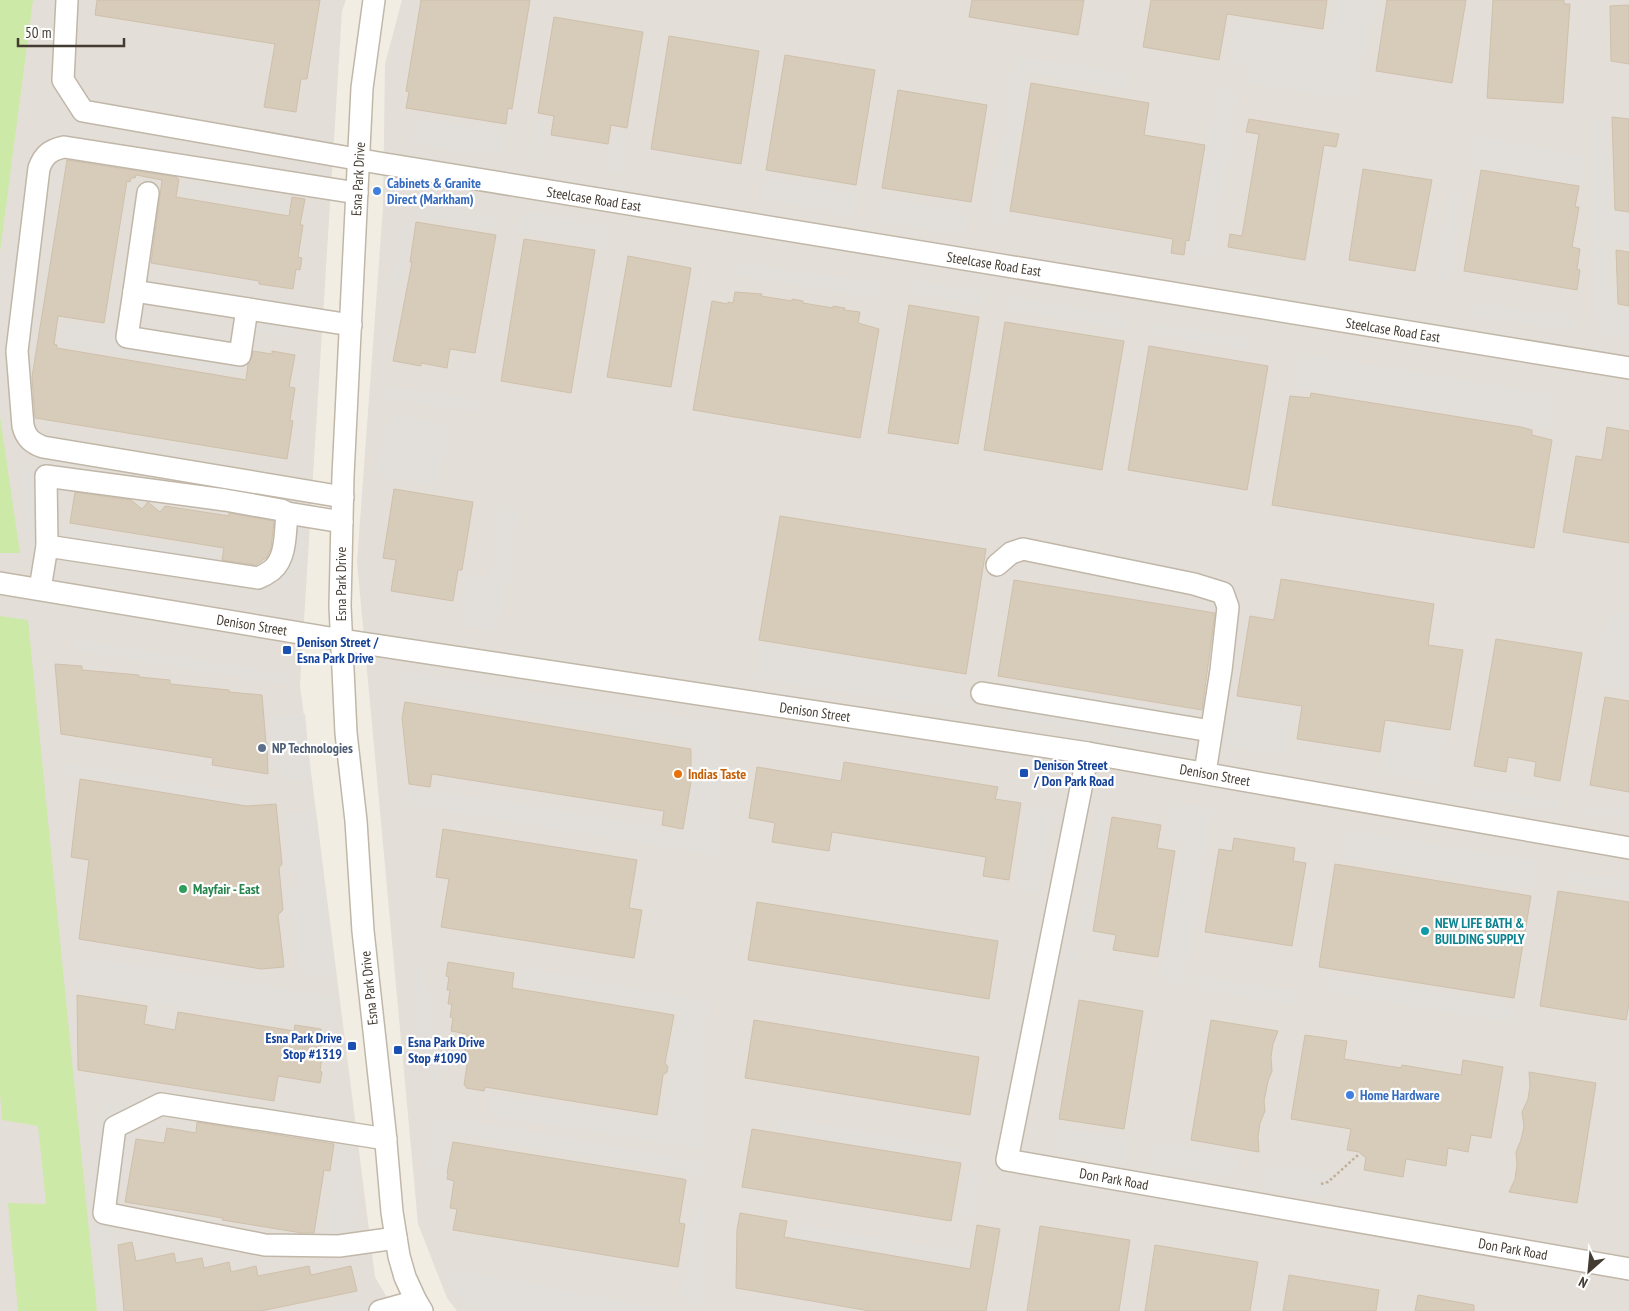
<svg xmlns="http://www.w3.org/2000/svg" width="1629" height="1311" viewBox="0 0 1629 1311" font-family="'PT Sans Narrow',sans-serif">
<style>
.industrial{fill:#e4ded8}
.green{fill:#cde9a8}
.parking{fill:#e2dfdb}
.building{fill:#d7cbba;stroke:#cfc0aa}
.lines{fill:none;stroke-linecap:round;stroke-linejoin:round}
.minor-casing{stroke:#c0b7a8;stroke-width:24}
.path{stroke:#c0b095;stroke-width:2.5;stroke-dasharray:2.5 2.5;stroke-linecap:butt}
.minor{stroke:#fff;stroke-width:21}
.shop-dot{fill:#3f7fe0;stroke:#fff;stroke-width:2}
.transit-dot{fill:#1a4fb4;stroke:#fff;stroke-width:2}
.service-dot{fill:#5c6f8a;stroke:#fff;stroke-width:2}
.food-dot{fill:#e8710a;stroke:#fff;stroke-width:2}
.leisure-dot{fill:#2e9e5b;stroke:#fff;stroke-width:2}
.culture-dot{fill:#0f9aa8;stroke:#fff;stroke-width:2}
.labels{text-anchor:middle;stroke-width:4.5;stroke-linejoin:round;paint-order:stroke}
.street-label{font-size:14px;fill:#443c33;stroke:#fff}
.shop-label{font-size:14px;font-weight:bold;fill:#366cbe;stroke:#fff;text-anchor:start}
.transit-label{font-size:14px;font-weight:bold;fill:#164399;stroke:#fff;text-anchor:start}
.service-label{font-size:14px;font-weight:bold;fill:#4e5e75;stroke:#fff;text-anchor:start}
.food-label{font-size:14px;font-weight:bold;fill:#c56008;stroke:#fff;text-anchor:start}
.leisure-label{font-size:14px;font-weight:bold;fill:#27864d;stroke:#fff;text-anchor:start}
.culture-label{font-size:14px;font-weight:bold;fill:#0d838f;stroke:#fff;text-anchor:start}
</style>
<rect width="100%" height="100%" fill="#f2ede2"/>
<g class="industrial">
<polygon points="0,0 346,0 342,11 300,685 375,1277 395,1311 0,1311"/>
<polygon points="402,0 1629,0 1629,1311 457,1311 447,1298 418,1224 357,562 383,207 385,64"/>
</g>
<g class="green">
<polygon points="0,0 33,0 0,252"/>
<polygon points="0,416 20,553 0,553"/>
<polygon points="0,616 28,620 97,1311 18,1311 8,1203 46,1204 38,1126 2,1120 0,1092"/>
</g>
<g class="parking">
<polygon points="1337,0 1374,0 1357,100 1250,83 1252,69 1229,64 1236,19 1331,34"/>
<polygon points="1015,56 1128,74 1126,89 1027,73 1002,224 988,222"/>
<polygon points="1217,87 1239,91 1209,261 1187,257"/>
<polygon points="1589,118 1606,120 1610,211 1629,215 1629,244 1606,241 1612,307 1629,310 1629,337 1595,332"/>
<polygon points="414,119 505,131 501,156 410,144"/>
<polygon points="536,119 545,120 540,160 531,158"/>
<polygon points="614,132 626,134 620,173 608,171"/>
<polygon points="1473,135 1583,156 1582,186 1467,164"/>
<polygon points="767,177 857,193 853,216 762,199 761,191"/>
<polygon points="183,182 289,201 286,214 181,195"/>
<polygon points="1451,185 1463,187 1449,283 1437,281"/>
<polygon points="885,198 968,212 964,235 881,221"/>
<polygon points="422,205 497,216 495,229 419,217"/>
<polygon points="520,210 613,227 609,250 516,232"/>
<polygon points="413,218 401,282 389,289 402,225"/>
<polygon points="733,261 884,284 882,298 731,275"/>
<polygon points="912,280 989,293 981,307 907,292"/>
<polygon points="1009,297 1125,316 1130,330 1013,311"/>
<polygon points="1474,302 1576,317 1574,332 1472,316"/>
<polygon points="256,317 296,324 294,337 254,330"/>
<polygon points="64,322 246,350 242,374 60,345"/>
<polygon points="1157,323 1259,341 1251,351 1149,334"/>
<polygon points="1300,354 1556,395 1551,429 1295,388"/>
<polygon points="385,386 485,400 483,412 384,398"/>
<polygon points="392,416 447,424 438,485 375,476 382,428 390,429"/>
<polygon points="33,465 43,547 29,548 20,467"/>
<polygon points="501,506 519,510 498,631 460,625 469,575 489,578"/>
<polygon points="292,527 305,527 302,564 286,584 277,576"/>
<polygon points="64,528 217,552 215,564 62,540"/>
<polygon points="1608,610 1629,613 1629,689 1596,684"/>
<polygon points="75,639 289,674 287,684 73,650"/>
<polygon points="761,644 962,675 957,709 756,678"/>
<polygon points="402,671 722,724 717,856 403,804 407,787 686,831 693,743 398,692"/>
<polygon points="1014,684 1192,711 1187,746 1111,734 1113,725 1095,722 1094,732 1009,719"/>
<polygon points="1231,697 1293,707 1286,755 1224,745"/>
<polygon points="305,714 311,778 278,781 272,717"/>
<polygon points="1388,725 1446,735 1437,783 1380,772"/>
<polygon points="58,762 250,795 249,805 56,772"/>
<polygon points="1469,788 1559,801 1557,811 1467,798"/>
<polygon points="1172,802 1212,808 1185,984 1160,980 1180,841 1166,839"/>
<polygon points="1587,804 1629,810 1629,820 1585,814"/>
<polygon points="1029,805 1052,809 1039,894 1016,890"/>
<polygon points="1100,809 1108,811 1086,931 1078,929"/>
<polygon points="316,811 335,975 300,979 290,890 299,889 297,872 290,872 283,815"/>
<polygon points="1343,830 1538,861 1533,890 1339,859"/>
<polygon points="1568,872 1629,880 1629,892 1566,883"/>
<polygon points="1066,947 1081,949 1079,964 1063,961"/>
<polygon points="79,957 334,996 339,1026 296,1020 294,1028 76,988"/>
<polygon points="422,964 441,1083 429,1084 410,966"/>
<polygon points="521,968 709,1001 703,1149 488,1115 491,1095 663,1120 680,1013 518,986"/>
<polygon points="1327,974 1515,1005 1512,1023 1324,992"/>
<polygon points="1195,976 1298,991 1295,1005 1193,990"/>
<polygon points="102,1103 136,1108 109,1246 119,1311 99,1311 90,1197"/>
<polygon points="434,1116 704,1162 702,1176 449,1133 442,1173 425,1170"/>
<polygon points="777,1117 959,1149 957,1162 774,1130"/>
<polygon points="1059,1128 1129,1138 1126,1164 1056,1153"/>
<polygon points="337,1141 354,1143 356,1258 324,1254"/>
<polygon points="1154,1142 1238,1156 1235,1179 1150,1165"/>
<polygon points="1267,1165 1332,1174 1329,1198 1264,1190"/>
<polygon points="967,1170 982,1173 973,1217 958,1214"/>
<polygon points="696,1205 704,1207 704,1305 679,1300"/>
<polygon points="796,1225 965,1252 963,1264 794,1237"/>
<polygon points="442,1267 673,1311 478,1311 468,1301 455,1295"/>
<polygon points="367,1300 370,1311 313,1311"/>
</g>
<g class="building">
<polygon points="97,0 320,0 307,79 301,79 296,112 264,107 275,44 95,15"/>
<polygon points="421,0 530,0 512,109 508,108 506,124 406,108 409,92 406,91"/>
<polygon points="972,0 1084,0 1078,35 969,17"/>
<polygon points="1151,0 1327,0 1323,29 1227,14 1219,60 1143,47"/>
<polygon points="1387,0 1466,0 1452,83 1376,71"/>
<polygon points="1493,0 1564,0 1564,4 1570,4 1563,103 1487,98"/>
<polygon points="1628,5 1629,8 1629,64 1611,61 1610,6"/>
<polygon points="554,17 643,32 627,128 611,125 608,144 551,135 554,116 538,113"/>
<polygon points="669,36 759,51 741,164 651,149"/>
<polygon points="785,55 875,70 856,185 766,170"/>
<polygon points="1031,83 1149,103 1144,135 1205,145 1189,241 1186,240 1184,255 1171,253 1173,239 1010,211"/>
<polygon points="898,90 987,105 971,202 882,188"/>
<polygon points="1612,117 1629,119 1629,212 1615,210"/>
<polygon points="1249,119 1339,134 1336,147 1324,145 1305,260 1228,247 1230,234 1242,236 1259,134 1246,132"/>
<polygon points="67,160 177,177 177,179 179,179 176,197 289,216 292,197 305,199 300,225 303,225 298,257 302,258 300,270 296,269 293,289 259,284 259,281 151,263 162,180 136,175 135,178 131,178 130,182 127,181 104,323 58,316 54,344 57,345 57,348 246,380 248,364 252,357 253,351 272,354 272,351 295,355 289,387 295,388 290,420 293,421 287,459 35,418 32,377"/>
<polygon points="1363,169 1432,180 1415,271 1349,260"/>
<polygon points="1481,170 1579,186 1575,207 1579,207 1572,247 1580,249 1577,269 1580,270 1577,290 1464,271"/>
<polygon points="416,222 496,235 475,353 450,349 447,368 421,363 421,366 393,361 412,262 410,262"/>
<polygon points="524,239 595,250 571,393 501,381"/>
<polygon points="1616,250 1629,252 1629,306 1618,304"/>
<polygon points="628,256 691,268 671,387 607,377"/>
<polygon points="735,292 762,294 761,296 792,301 792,299 803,301 803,303 833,308 833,306 845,308 844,310 860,312 858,323 879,329 860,438 693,410 712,301 728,304 728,302 733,303"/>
<polygon points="909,305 979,317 958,444 888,433"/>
<polygon points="1005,322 1124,341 1102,470 984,450"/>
<polygon points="1149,346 1268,366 1247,490 1128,470"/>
<polygon points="1311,393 1521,427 1532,430 1532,435 1552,440 1534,548 1272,505 1290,396 1310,398"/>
<polygon points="1607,427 1629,431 1629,543 1563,532 1576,456 1602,460"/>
<polygon points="394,489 473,502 462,570 458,570 453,601 391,591 396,560 383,558"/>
<polygon points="75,492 131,500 142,509 148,502 160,512 165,506 229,516 229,513 274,521 271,548 267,557 256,565 222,560 224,548 70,523"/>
<polygon points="780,516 986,549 966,674 759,640"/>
<polygon points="1281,579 1434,604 1428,645 1463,650 1450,730 1385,720 1380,752 1310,741 1297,739 1302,706 1237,696 1250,616 1274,620"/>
<polygon points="1014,580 1215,613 1202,710 998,676"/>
<polygon points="1496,639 1582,653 1560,781 1534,776 1536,762 1508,757 1506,772 1474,766"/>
<polygon points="55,664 82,666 82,670 139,675 139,677 170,680 170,684 229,690 229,692 262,695 266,743 267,743 268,774 212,765 213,758 61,734"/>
<polygon points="1605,697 1629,701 1629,792 1590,785"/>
<polygon points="405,702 691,749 691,782 683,829 662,825 664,811 432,774 430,787 409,784 402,718"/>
<polygon points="844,762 998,787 995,799 1021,803 1009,880 983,876 986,857 832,832 829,851 772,842 775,823 749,818 757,767 841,781"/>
<polygon points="80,779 246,806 276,804 282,864 279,868 283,910 278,915 284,967 261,969 79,939 89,860 71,857"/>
<polygon points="1112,817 1161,825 1157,848 1175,851 1158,957 1113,950 1116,935 1093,931"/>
<polygon points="443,829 637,860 629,908 642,910 634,958 441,927 449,879 436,877"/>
<polygon points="1234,838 1295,848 1293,861 1306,863 1292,946 1205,932 1219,849 1232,851"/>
<polygon points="1335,864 1531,896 1514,998 1319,967"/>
<polygon points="1558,891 1629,902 1629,1004 1626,1020 1540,1006"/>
<polygon points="757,902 998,941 989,999 748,960"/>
<polygon points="448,962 514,973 512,988 674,1015 665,1063 668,1067 667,1072 663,1075 657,1115 485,1087 484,1091 466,1088 466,1086 464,1085 469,1052 465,1051 467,1034 451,1031 453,1018 450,1017 452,1004 448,1004 450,990 447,990 449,977 446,976"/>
<polygon points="77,995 147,1006 144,1024 175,1030 178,1012 294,1031 295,1025 321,1029 320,1050 323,1050 320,1071 322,1072 320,1083 278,1076 274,1101 78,1070"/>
<polygon points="1079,1000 1143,1011 1124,1129 1059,1119"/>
<polygon points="754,1020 979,1057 970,1115 745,1078"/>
<polygon points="1211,1020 1278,1031 1273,1044 1271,1057 1272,1071 1268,1081 1264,1101 1265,1111 1260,1123 1258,1137 1259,1152 1191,1140"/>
<polygon points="1305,1035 1347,1041 1344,1059 1401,1068 1402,1065 1461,1075 1463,1060 1503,1067 1491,1138 1471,1135 1468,1152 1448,1148 1446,1166 1406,1159 1403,1177 1364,1170 1366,1158 1359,1152 1347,1150 1351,1129 1291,1119"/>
<polygon points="1529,1072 1596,1083 1577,1203 1509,1192 1515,1179 1517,1165 1516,1152 1521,1140 1524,1126 1522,1112 1528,1099 1530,1086"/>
<polygon points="197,1122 334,1144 330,1171 324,1170 314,1233 302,1233 222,1220 223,1218 125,1202 136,1139 164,1143 167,1128 196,1133"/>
<polygon points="752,1129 961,1163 951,1221 742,1187"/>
<polygon points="453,1142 683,1179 686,1180 679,1223 685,1224 678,1267 453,1230 457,1209 450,1208 454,1181 447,1179 448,1174 447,1173"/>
<polygon points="740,1213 787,1221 784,1237 970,1269 977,1225 1000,1229 986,1311 870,1311 736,1288 737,1230"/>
<polygon points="1040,1226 1130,1240 1119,1311 1027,1311"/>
<polygon points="132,1242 136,1261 174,1253 176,1263 202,1258 204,1268 229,1262 231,1272 256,1266 258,1276 309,1266 311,1275 351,1266 357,1291 261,1311 124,1311 118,1245"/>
<polygon points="1155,1245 1258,1262 1250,1311 1145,1311"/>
<polygon points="1289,1275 1379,1290 1376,1311 1283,1311"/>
<polygon points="1418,1295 1474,1305 1474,1311 1415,1311"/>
</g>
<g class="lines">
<g class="minor-casing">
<g id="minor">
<polyline points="67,0 63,80 83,111 379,163 1629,368"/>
<polyline points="374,0 362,88 343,476 340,606 346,733 356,821 363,931 385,1131 392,1212 399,1256 405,1277 416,1301 422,1311"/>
<polyline points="148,193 134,291 351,325"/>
<polyline points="134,291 127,337 240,355 247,309"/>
<path d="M343,497L43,447C32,443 26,438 23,426L17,351L39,168C44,155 50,150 64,147L357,193"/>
<polyline points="47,546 46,476 225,500 281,510 287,513"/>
<polyline points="997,565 1011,553 1023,549 1194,584 1223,593 1228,607 1221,670 1205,773"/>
<polyline points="0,583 342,640 1088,753 1629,848"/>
<path d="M40,589L47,546L258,578C263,576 268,573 272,570C287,558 285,530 287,513L342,522"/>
<polyline points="982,693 1211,731"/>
<polyline points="1088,753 1007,1160 1629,1269"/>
<polyline points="386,1139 161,1104 115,1127 104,1213 265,1245 339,1246 396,1238"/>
<polyline points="380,1311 416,1301"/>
</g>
</g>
<polyline class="path" points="1321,1184 1328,1182 1358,1155"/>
<use href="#minor" class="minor"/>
</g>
<g class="shop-dot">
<circle cx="377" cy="191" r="5"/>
<circle cx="1350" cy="1095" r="5"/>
</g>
<g class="transit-dot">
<rect x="282" y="645" width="10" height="10" rx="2.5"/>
<rect x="1019" y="768" width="10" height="10" rx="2.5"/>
<rect x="347" y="1041" width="10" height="10" rx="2.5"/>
<rect x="393" y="1045" width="10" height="10" rx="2.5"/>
</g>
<circle class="service-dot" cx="262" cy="748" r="5"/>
<circle class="food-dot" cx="678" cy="774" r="5"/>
<circle class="leisure-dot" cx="183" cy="889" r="5"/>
<circle class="culture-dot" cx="1425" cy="931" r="5"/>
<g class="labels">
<g class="street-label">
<text transform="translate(358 179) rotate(-87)" y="5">Esna Park Drive</text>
<text transform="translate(594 199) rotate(9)" y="5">Steelcase Road East</text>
<text transform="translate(994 264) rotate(9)" y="5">Steelcase Road East</text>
<text transform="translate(1393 330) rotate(9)" y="5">Steelcase Road East</text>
<text transform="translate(341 584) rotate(-90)" y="5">Esna Park Drive</text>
<text transform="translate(252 625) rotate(9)" y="5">Denison Street</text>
<text transform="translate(815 712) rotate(8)" y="5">Denison Street</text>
<text transform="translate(1215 775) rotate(10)" y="5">Denison Street</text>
<text transform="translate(369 988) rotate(-96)" y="5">Esna Park Drive</text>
<text transform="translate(1114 1179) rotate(10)" y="5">Don Park Road</text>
<text transform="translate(1513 1249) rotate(10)" y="5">Don Park Road</text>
</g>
<g class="shop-label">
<text x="387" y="188">Cabinets &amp; Granite<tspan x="387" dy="16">Direct (Markham)</tspan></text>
<text x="1360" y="1100">Home Hardware</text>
</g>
<g class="transit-label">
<text x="297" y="647">Denison Street /<tspan x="297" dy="16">Esna Park Drive</tspan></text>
<text x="1034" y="770">Denison Street<tspan x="1034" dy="16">/ Don Park Road</tspan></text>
<text x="342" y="1043" text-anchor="end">Esna Park Drive<tspan x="342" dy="16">Stop #1319</tspan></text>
<text x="408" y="1047">Esna Park Drive<tspan x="408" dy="16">Stop #1090</tspan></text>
</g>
<g class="service-label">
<text x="272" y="753">NP Technologies</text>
</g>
<g class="food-label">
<text x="688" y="779">Indias Taste</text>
</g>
<g class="leisure-label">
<text x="193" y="894">Mayfair - East</text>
</g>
<g class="culture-label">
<text x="1435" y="928">NEW LIFE BATH &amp;<tspan x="1435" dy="16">BUILDING SUPPLY</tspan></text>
</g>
</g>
<g transform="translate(1589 1271) rotate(207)" stroke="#ffffff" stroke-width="4" paint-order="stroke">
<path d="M0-4L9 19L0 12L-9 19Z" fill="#443c33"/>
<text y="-8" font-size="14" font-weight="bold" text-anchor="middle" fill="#443c33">N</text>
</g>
<path d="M18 38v8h106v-8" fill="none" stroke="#443c33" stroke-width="2.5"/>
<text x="25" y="38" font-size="15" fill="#443c33" stroke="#ffffff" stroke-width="4" paint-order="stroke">50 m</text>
</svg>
